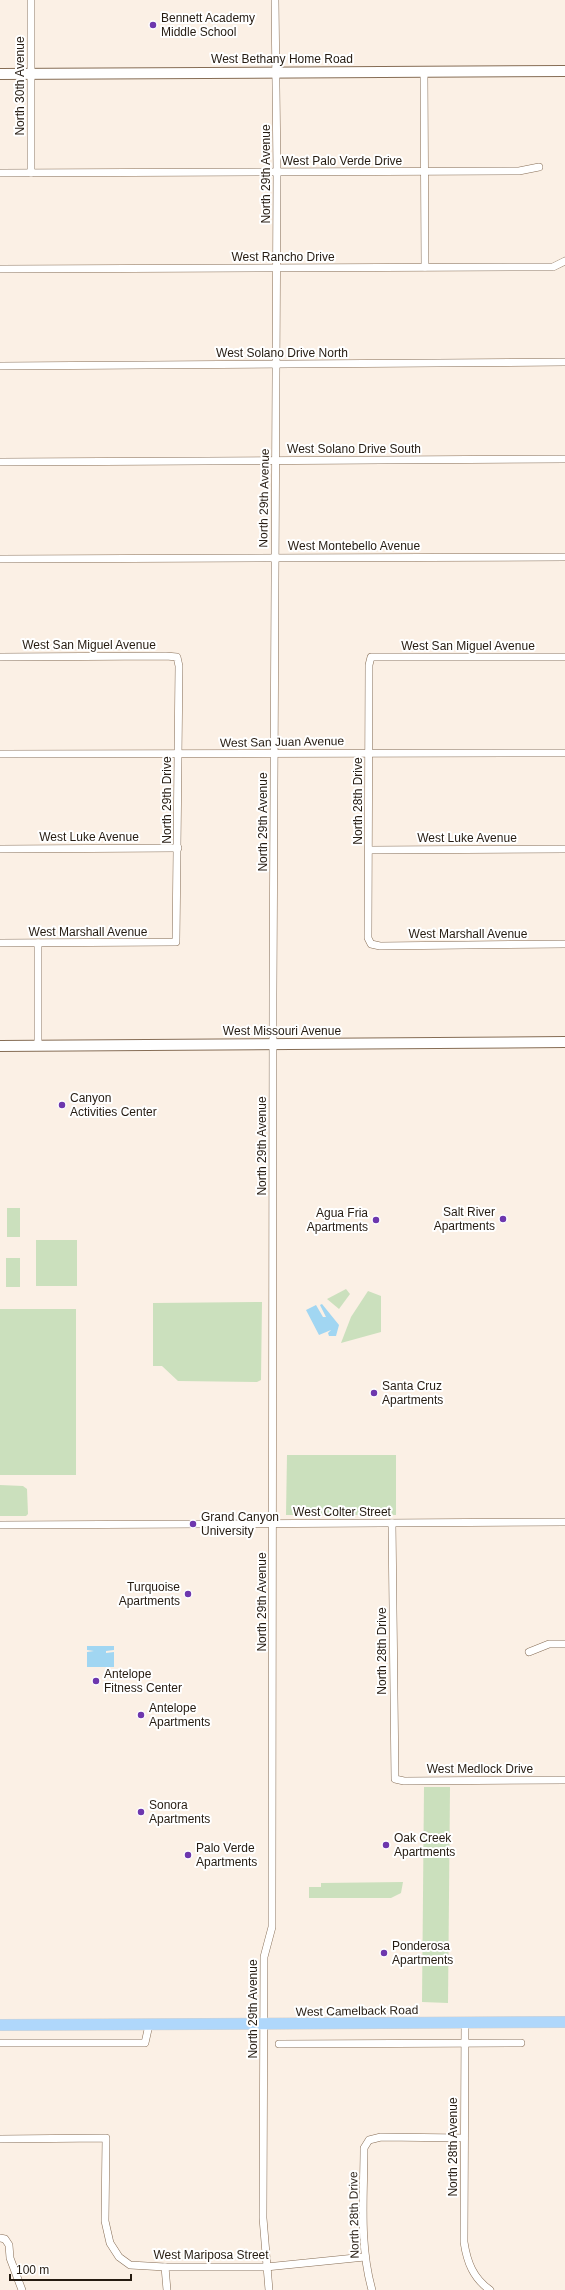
<svg xmlns="http://www.w3.org/2000/svg" width="565" height="2290" viewBox="0 0 565 2290" font-family="Arial,sans-serif">
<style>
.green{fill:#cbe0bd}
.water{fill:#a1d6f2}
.lines{fill:none;stroke-linecap:round;stroke-linejoin:round}
.street-casing{stroke:#866d55;stroke-width:8}
.secondary-casing{stroke:#866d55;stroke-width:12}
.primary-casing{stroke:#d3d1cf;stroke-width:12}
.street{stroke:#fff;stroke-width:7}
.secondary{stroke:#fff;stroke-width:10}
.primary{stroke:#afd7fb;stroke-width:11}
.poi-dot{fill:#6d37ae;stroke:#fff;stroke-width:1.5}
.labels{text-anchor:middle;stroke-width:4;stroke-linejoin:round;paint-order:stroke}
.poi-label{font-size:12px;fill:#251b11;stroke:#fff;text-anchor:start}
.street-label{font-size:12px;fill:#251b11;stroke:#fff}
</style>
<rect width="100%" height="100%" fill="#fbf0e5"/>
<g class="green">
<rect x="7" y="1208" width="13" height="29"/>
<rect x="36" y="1240" width="41" height="46"/>
<rect x="6" y="1258" width="14" height="29"/>
<polygon points="346,1289 350,1294 339,1309 327,1299"/>
<polygon points="368,1291 381,1296 381,1332 341,1343 351,1317"/>
<polygon points="262,1302 261,1380 257,1382 178,1381 162,1366 153,1366 153,1303"/>
<rect x="0" y="1309" width="76" height="166"/>
<polygon points="287,1455 396,1455 396,1515 286,1515"/>
<polygon points="0,1485 23,1486 27,1489 28,1514 26,1516 0,1516"/>
<polygon points="424,1787 450,1787 448,2003 422,2002"/>
<polygon points="403,1882 401,1893 391,1898 309,1898 309,1887 321,1887 321,1883"/>
</g>
<g class="water">
<polygon points="322,1304 339,1325 336,1336 329,1336 328,1333 331,1330 319,1335 306,1310 316,1305 323,1317 326,1317 320,1305"/>
<polygon points="87,1646 114,1646 114,1650 106,1651 106,1653 114,1652 114,1667 87,1667 87,1652 94,1651 87,1650"/>
</g>
<g class="lines">
<g class="street-casing">
<g id="street">
<polyline points="424,72 425,267"/>
<polyline points="0,173 519,171 539,167"/>
<polyline points="31,173 31,0"/>
<polyline points="0,269 541,267 553,267 565,261"/>
<polyline points="0,366 565,362"/>
<polyline points="0,462 565,459"/>
<polyline points="0,559 565,557"/>
<polyline points="0,657 166,656 177,657 179,666 176,942 0,943"/>
<polyline points="565,657 371,657 369,665 368,938 371,944 380,946 565,944"/>
<polyline points="0,754 565,753"/>
<polyline points="0,849 178,848"/>
<polyline points="369,850 565,849"/>
<polyline points="38,1046 38,943"/>
<polyline points="392,1523 395,1779 404,1781 565,1780"/>
<polyline points="0,1525 565,1522"/>
<polyline points="529,1652 549,1644 565,1644"/>
<path d="M465,2023L464,2242C467,2262 473,2278 490,2290"/>
<polyline points="0,2043 145,2043 149,2025"/>
<polyline points="279,2044 521,2043"/>
<polyline points="0,2139 106,2138 105,2221 110,2243 119,2257 130,2265 165,2267 266,2267 365,2257"/>
<polyline points="0,2238 5,2239 9,2245 10,2258 22,2290"/>
<polyline points="165,2267 167,2290"/>
<polyline points="269,2290 263,2218 264,1957 272,1927 272,1903 273,993 277,172 275,0"/>
<path d="M372,2290C359,2244 364,2196 364,2148L369,2140L381,2137L464,2138"/>
</g>
</g>
<g class="secondary-casing">
<g id="secondary">
<polyline points="0,74 565,71"/>
<polyline points="0,1046 565,1042"/>
</g>
</g>
<g class="primary-casing">
<polyline id="primary" points="0,2025 565,2022"/>
</g>
<use href="#street" class="street"/>
<use href="#secondary" class="secondary"/>
<use href="#primary" class="primary"/>
</g>
<g class="poi-dot">
<circle cx="153" cy="25" r="4"/>
<circle cx="62" cy="1105" r="4"/>
<circle cx="503" cy="1219" r="4"/>
<circle cx="376" cy="1220" r="4"/>
<circle cx="374" cy="1393" r="4"/>
<circle cx="193" cy="1524" r="4"/>
<circle cx="188" cy="1594" r="4"/>
<circle cx="96" cy="1681" r="4"/>
<circle cx="141" cy="1715" r="4"/>
<circle cx="141" cy="1812" r="4"/>
<circle cx="386" cy="1845" r="4"/>
<circle cx="188" cy="1855" r="4"/>
<circle cx="384" cy="1953" r="4"/>
</g>
<g class="labels">
<g class="poi-label">
<text x="161" y="22">Bennett Academy<tspan x="161" dy="14">Middle School</tspan></text>
<text x="70" y="1102">Canyon<tspan x="70" dy="14">Activities Center</tspan></text>
<text x="495" y="1216" text-anchor="end">Salt River<tspan x="495" dy="14">Apartments</tspan></text>
<text x="368" y="1217" text-anchor="end">Agua Fria<tspan x="368" dy="14">Apartments</tspan></text>
<text x="382" y="1390">Santa Cruz<tspan x="382" dy="14">Apartments</tspan></text>
<text x="201" y="1521">Grand Canyon<tspan x="201" dy="14">University</tspan></text>
<text x="180" y="1591" text-anchor="end">Turquoise<tspan x="180" dy="14">Apartments</tspan></text>
<text x="104" y="1678">Antelope<tspan x="104" dy="14">Fitness Center</tspan></text>
<text x="149" y="1712">Antelope<tspan x="149" dy="14">Apartments</tspan></text>
<text x="149" y="1809">Sonora<tspan x="149" dy="14">Apartments</tspan></text>
<text x="394" y="1842">Oak Creek<tspan x="394" dy="14">Apartments</tspan></text>
<text x="196" y="1852">Palo Verde<tspan x="196" dy="14">Apartments</tspan></text>
<text x="392" y="1950">Ponderosa<tspan x="392" dy="14">Apartments</tspan></text>
</g>
<g class="street-label">
<text x="282" y="63">West Bethany Home Road</text>
<text transform="translate(20 86) rotate(-90)" y="4">North 30th Avenue</text>
<text x="342" y="165">West Palo Verde Drive</text>
<text transform="translate(266 174) rotate(-90)" y="4">North 29th Avenue</text>
<text x="283" y="261">West Rancho Drive</text>
<text x="282" y="357">West Solano Drive North</text>
<text x="354" y="453">West Solano Drive South</text>
<text transform="translate(264 498) rotate(-89)" y="4">North 29th Avenue</text>
<text x="354" y="550">West Montebello Avenue</text>
<text x="89" y="649">West San Miguel Avenue</text>
<text x="468" y="650">West San Miguel Avenue</text>
<text transform="translate(282 742) rotate(-1)" y="4">West San Juan Avenue</text>
<text transform="translate(167 800) rotate(-90)" y="4">North 29th Drive</text>
<text transform="translate(358 801) rotate(-90)" y="4">North 28th Drive</text>
<text transform="translate(263 822) rotate(-90)" y="4">North 29th Avenue</text>
<text x="89" y="841">West Luke Avenue</text>
<text x="467" y="842">West Luke Avenue</text>
<text x="88" y="936">West Marshall Avenue</text>
<text x="468" y="938">West Marshall Avenue</text>
<text x="282" y="1035">West Missouri Avenue</text>
<text transform="translate(262 1146) rotate(-90)" y="4">North 29th Avenue</text>
<text x="342" y="1516">West Colter Street</text>
<text transform="translate(262 1602) rotate(-90)" y="4">North 29th Avenue</text>
<text transform="translate(382 1651) rotate(-90)" y="4">North 28th Drive</text>
<text x="480" y="1773">West Medlock Drive</text>
<text transform="translate(253 2009) rotate(-90)" y="4">North 29th Avenue</text>
<text transform="translate(357 2011) rotate(-1)" y="4">West Camelback Road</text>
<text transform="translate(453 2147) rotate(-90)" y="4">North 28th Avenue</text>
<text transform="translate(354 2215) rotate(-91)" y="4">North 28th Drive</text>
<text x="211" y="2259">West Mariposa Street</text>
</g>
</g>
<path d="M10 2274v6h121v-6" fill="none" stroke="#251b11" stroke-width="2"/>
<text x="16" y="2274" font-size="12" fill="#251b11" stroke="#ffffff" stroke-width="3" paint-order="stroke">100 m</text>
</svg>
